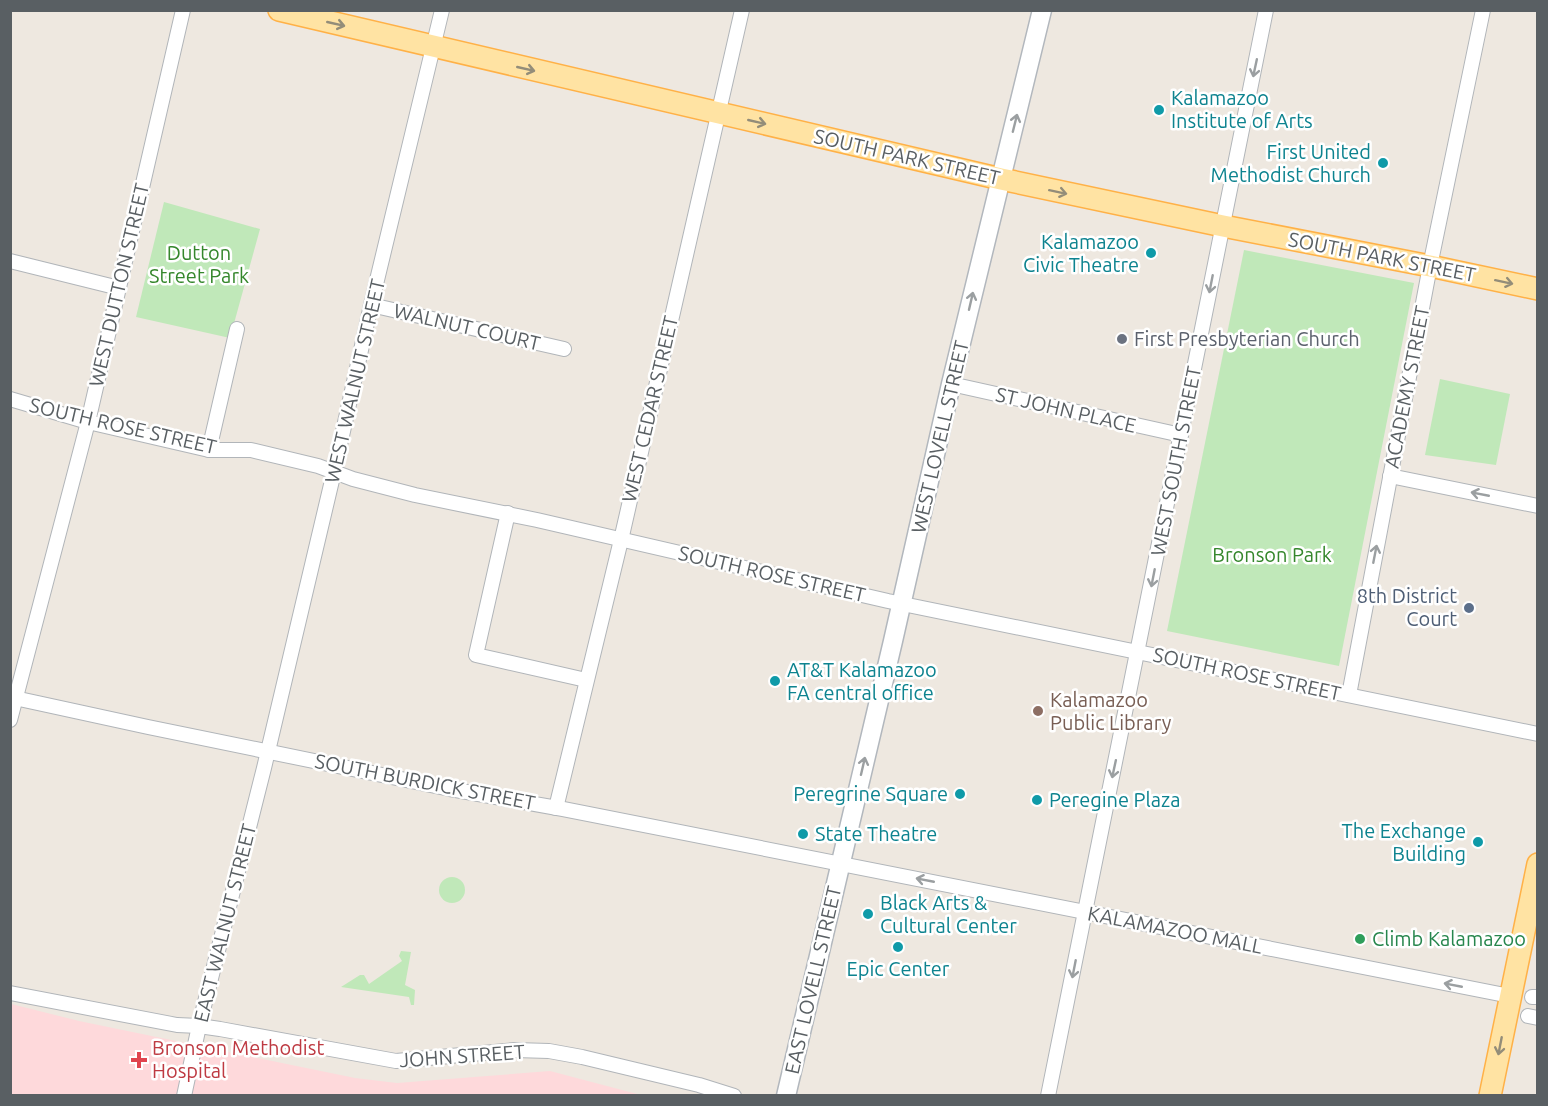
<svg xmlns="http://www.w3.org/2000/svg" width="1548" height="1106" font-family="Ubuntu,sans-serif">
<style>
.medical{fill:#fed9db}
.green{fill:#c0e8b9}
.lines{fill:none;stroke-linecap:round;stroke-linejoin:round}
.street-casing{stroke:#b1b5b9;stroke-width:16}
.secondary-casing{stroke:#b2b7bd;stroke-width:21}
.primary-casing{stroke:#ffb147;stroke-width:24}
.street{stroke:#fff;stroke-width:14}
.secondary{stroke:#fff;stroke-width:18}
.primary{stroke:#ffe3a3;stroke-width:21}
.oneway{stroke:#938d79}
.oneway2{stroke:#9b9fa1}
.culture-dot{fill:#0f9aa8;stroke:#fff;stroke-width:2}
.worship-dot{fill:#6b7280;stroke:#fff;stroke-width:2}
.service-dot{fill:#5c6f8a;stroke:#fff;stroke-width:2}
.education-dot{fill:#8d6e63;stroke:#fff;stroke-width:2}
.leisure-dot{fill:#2e9e5b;stroke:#fff;stroke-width:2}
.health-dot{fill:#e0444e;stroke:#fff;stroke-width:2}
.labels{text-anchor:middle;stroke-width:5;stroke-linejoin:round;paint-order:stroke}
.culture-label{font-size:20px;fill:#0d838f;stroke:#fff;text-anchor:start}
.street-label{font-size:20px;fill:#595f63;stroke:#fff}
.park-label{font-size:20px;fill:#35872c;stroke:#fff}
.worship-label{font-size:20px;fill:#5b616d;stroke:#fff;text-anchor:start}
.service-label{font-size:20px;fill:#4e5e75;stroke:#fff;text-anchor:end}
.education-label{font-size:20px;fill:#785e54;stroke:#fff;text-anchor:start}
.leisure-label{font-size:20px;fill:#27864d;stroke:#fff;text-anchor:start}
.health-label{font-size:20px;fill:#be3a42;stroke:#fff;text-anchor:start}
</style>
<rect width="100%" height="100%" fill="#eee8e0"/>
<path class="medical" d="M11,1004L79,1021L355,1078L397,1083L550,1071L641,1095L11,1096Z"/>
<g class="green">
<path d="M164,202L260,229L230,338L136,317Z"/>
<path d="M1244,250L1414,283L1339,666L1167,631Z"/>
<path d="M1440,379L1510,394L1496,465L1425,455Z"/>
<circle cx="452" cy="890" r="13"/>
<path d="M401,951L411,952L405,985L415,990L414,1005H411L409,997L341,987L360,975H364L369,984L402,961L399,956Z"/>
</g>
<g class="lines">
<defs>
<g id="street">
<path d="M10,261L119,288"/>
<path d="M371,305L564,349"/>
<path d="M951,384L1181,435"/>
<path d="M10,399L88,422L209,450H251L318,466L353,479L415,495L537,520L888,601L1538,734"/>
<path d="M209,450L237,329"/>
<path d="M1390,476L1538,506"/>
<path d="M508,513L476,655L586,680"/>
<path d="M1349,695L1430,266L1483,10"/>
<path d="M10,697L148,727L450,789L563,809L1510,996"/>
<path d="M10,720L88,422L183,10"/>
<path d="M556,808L621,540L742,10"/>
<path d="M10,993L177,1025L199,1026L220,1029L396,1061L515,1050L549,1051L582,1057L699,1085L734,1096"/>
<path d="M1532,997H1538"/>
<path d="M1528,1016L1538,1018"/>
<path d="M184,1096L199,1026L264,768L334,472L371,305L442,10"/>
<path d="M1048,1096L1266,10"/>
</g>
<path id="secondary" d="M786,1096L893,641L951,384L1042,10"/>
<g id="primary">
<path d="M279,10L1001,179L1223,226L1430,266L1538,289"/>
<path d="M1490,1096L1538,864"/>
</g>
</defs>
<use href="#street" class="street-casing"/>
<use href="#secondary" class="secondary-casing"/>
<use href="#primary" class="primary-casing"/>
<use href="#street" class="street"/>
<use href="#secondary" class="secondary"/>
<use href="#primary" class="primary"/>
</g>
<defs><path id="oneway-shaft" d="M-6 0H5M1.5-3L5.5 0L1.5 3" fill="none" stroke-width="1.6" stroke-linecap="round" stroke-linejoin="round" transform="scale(1.5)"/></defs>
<g class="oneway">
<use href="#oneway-shaft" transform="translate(336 24) rotate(13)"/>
<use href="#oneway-shaft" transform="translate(526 69) rotate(13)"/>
<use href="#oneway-shaft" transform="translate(757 122) rotate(13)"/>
<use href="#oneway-shaft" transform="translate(1058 192) rotate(12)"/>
<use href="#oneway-shaft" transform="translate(1504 282) rotate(12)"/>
<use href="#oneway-shaft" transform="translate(1500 1046) rotate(101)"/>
</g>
<g class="oneway2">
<use href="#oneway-shaft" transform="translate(1255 68) rotate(102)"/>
<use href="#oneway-shaft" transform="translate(1015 123) rotate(-76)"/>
<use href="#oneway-shaft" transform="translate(1211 284) rotate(101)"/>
<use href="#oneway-shaft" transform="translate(971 301) rotate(-77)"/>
<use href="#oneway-shaft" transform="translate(1480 494) rotate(-169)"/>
<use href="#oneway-shaft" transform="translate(1375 554) rotate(-79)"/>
<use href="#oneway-shaft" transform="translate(1153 578) rotate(101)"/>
<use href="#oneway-shaft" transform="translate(863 766) rotate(-77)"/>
<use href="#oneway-shaft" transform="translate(1114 769) rotate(102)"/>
<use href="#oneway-shaft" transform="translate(925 880) rotate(-169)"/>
<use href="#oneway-shaft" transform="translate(1074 969) rotate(101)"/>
<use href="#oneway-shaft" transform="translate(1453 985) rotate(-169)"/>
</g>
<g class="culture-dot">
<circle cx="1159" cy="110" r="6"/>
<circle cx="1383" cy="163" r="6"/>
<circle cx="1151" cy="253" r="6"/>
<circle cx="775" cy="681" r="6"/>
<circle cx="960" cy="794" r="6"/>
<circle cx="1037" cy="800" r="6"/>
<circle cx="803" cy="834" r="6"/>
<circle cx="1478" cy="842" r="6"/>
<circle cx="868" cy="914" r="6"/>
<circle cx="898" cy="947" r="6"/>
</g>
<circle class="worship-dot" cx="1122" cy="339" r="6"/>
<circle class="service-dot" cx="1469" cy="608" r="6"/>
<circle class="education-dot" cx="1038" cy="711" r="6"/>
<circle class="leisure-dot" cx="1360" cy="939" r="6"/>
<path class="health-dot" d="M136 1051h6v6h6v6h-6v6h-6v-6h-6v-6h6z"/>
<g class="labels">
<g class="culture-label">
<text x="1171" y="105">Kalamazoo<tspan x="1171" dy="23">Institute of Arts</tspan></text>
<text x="1371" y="159" text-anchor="end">First United<tspan x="1371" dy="23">Methodist Church</tspan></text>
<text x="1139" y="249" text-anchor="end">Kalamazoo<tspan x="1139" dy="23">Civic Theatre</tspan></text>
<text x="787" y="677">AT&amp;T Kalamazoo<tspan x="787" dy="23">FA central office</tspan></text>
<text x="948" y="801" text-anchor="end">Peregrine Square</text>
<text x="1049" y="807">Peregine Plaza</text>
<text x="1466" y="838" text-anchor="end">The Exchange<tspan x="1466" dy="23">Building</tspan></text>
<text x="815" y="841">State Theatre</text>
<text x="880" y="910">Black Arts &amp;<tspan x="880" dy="23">Cultural Center</tspan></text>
<text x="898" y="976" text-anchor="middle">Epic Center</text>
</g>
<g class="street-label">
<text transform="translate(907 157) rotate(13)" y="7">SOUTH PARK STREET</text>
<text transform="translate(1382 257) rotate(11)" y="7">SOUTH PARK STREET</text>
<text transform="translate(119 285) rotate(-77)" y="7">WEST DUTTON STREET</text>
<text transform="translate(467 327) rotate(13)" y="7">WALNUT COURT</text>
<text transform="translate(355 381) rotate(-77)" y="7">WEST WALNUT STREET</text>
<text transform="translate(1407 387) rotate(-79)" y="7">ACADEMY STREET</text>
<text transform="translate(650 409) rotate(-77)" y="7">WEST CEDAR STREET</text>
<text transform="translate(1066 410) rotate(13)" y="7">ST JOHN PLACE</text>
<text transform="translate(123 426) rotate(13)" y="7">SOUTH ROSE STREET</text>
<text transform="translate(940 437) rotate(-77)" y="7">WEST LOVELL STREET</text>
<text transform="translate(1176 461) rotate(-79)" y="7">WEST SOUTH STREET</text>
<text transform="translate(772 574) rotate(13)" y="7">SOUTH ROSE STREET</text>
<text transform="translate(1247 674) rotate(12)" y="7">SOUTH ROSE STREET</text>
<text transform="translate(425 782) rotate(11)" y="7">SOUTH BURDICK STREET</text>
<text transform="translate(225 923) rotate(-76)" y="7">EAST WALNUT STREET</text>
<text transform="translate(1175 930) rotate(11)" y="7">KALAMAZOO MALL</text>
<text transform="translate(813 980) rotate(-77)" y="7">EAST LOVELL STREET</text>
<text transform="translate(462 1056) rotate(-4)" y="7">JOHN STREET</text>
</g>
<g class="park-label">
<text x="199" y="260">Dutton<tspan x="199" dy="23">Street Park</tspan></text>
<text x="1272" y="562">Bronson Park</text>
</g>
<g class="worship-label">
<text x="1134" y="346">First Presbyterian Church</text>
</g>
<g class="service-label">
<text x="1457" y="603">8th District<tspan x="1457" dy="23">Court</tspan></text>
</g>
<g class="education-label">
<text x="1050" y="707">Kalamazoo<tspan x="1050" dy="23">Public Library</tspan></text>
</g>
<g class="leisure-label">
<text x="1372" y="946">Climb Kalamazoo</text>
</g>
<g class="health-label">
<text x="152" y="1055">Bronson Methodist<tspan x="152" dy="23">Hospital</tspan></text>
</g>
</g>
<rect width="1548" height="1106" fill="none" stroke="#595f63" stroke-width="24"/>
</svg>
